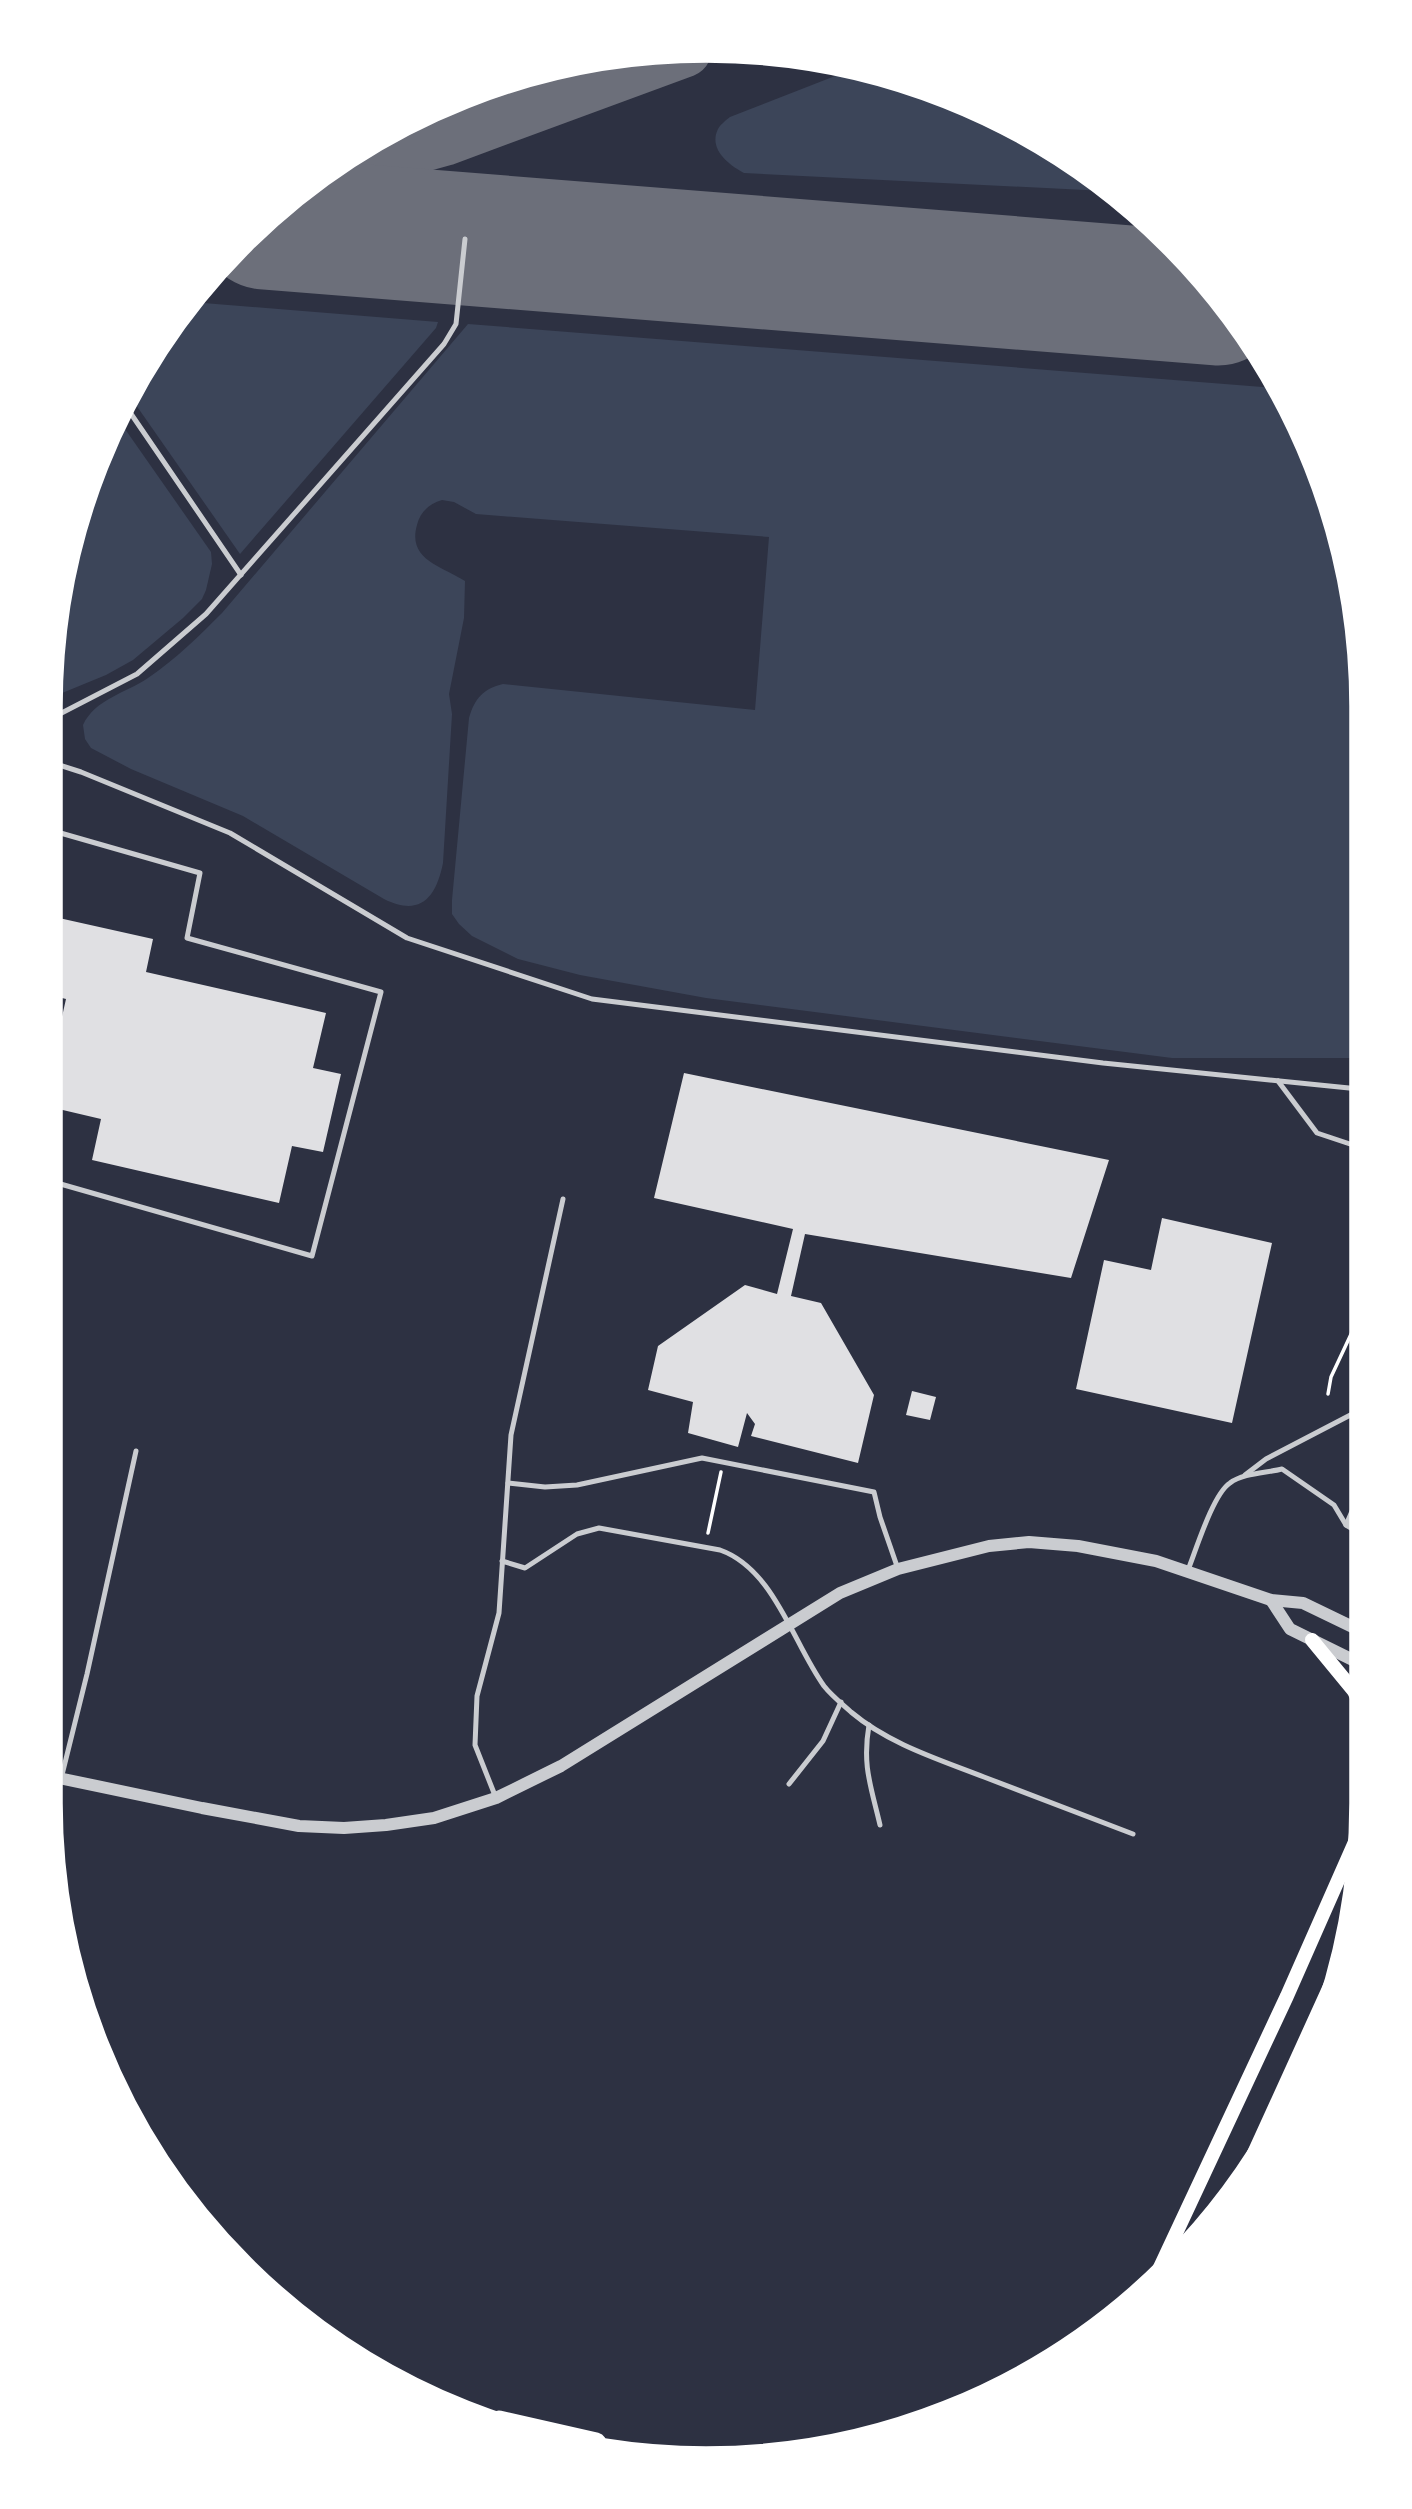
<svg xmlns="http://www.w3.org/2000/svg" width="1412" height="2509" font-family="Montserrat,sans-serif">
<style>
.green{fill:#3c4559}
.lines{fill:none;stroke-linecap:round;stroke-linejoin:round}
.taxiway{stroke:#6c6f7a;stroke-width:52}
.runway{stroke:#6c6f7a;stroke-width:133}
.building{fill:#e0e0e3}
.path{stroke:#fff;stroke-width:3.5}
.service{stroke:#caccd0;stroke-width:5}
.tertiary{stroke:#caccd0;stroke-width:12}
.secondary{stroke:#fff;stroke-width:14}
.motorway{stroke:#fff;stroke-width:21}
.rim{fill:none;stroke:#fff;stroke-width:3.5}
</style>
<rect width="100%" height="100%" fill="#2d3142"/>
<g class="green">
<path d="M853,69L918,84L1035,137L1105,191L744,173C729,165 708,149 718,129C720,125 726,120 730,117Z"/>
<path d="M191,302L438,322L436,328L240,554L129,395L137,377Z"/>
<path d="M468,324L1276,388L1328,494L1357,621L1359,1058H1172L706,998L580,975L518,959L472,936L459,924L452,914V900L469,718C475,698 483,689 503,684L755,710L769,537L476,514L454,502L442,500C429,504 420,512 417,525C407,560 442,566 465,581L464,618L449,694L452,714L443,863C436,898 420,917 384,899L243,816L131,769L91,748L85,739L83,725C95,699 126,693 148,678C176,659 199,636 222,613Z"/>
<path d="M118,419L211,552L212,564L206,590L202,599L183,618L133,660L106,675L50,698V663L84,495Z"/>
</g>
<g class="lines">
<g class="taxiway">
<path d="M325,173L444,140L685,51"/>
<path d="M967,279L1203,281"/>
</g>
<path class="runway" d="M265,223L1218,299"/>
</g>
<g class="building">
<path d="M50,916L153,939L146,972L326,1013L313,1068L341,1074L323,1152L292,1146L279,1203L92,1160L101,1119L50,1107V1070L66,999L50,995Z"/>
<path d="M684,1073L1109,1160L1071,1278L805,1234L791,1296L821,1303L874,1395L858,1463L751,1436L755,1424L747,1413L738,1447L688,1433L693,1402L648,1390L658,1346L745,1285L777,1294L793,1229L654,1198Z"/>
<path d="M1162,1218L1272,1243L1232,1423L1076,1389L1104,1260L1151,1270Z"/>
<path d="M912,1391L936,1397L930,1420L906,1415Z"/>
</g>
<g class="lines">
<g class="path">
<path d="M1328,1394L1331,1377L1360,1315"/>
<path d="M708,1533L721,1472"/>
</g>
<g class="service">
<path d="M125,405L241,575"/>
<path d="M50,719L137,674L206,614L444,344L456,324L465,239"/>
<path d="M50,762L81,772L230,833L407,938L592,999L1103,1063L1359,1089"/>
<path d="M1278,1081L1317,1133L1359,1147"/>
<path d="M50,1181L312,1256L381,992L187,938L200,873L50,830"/>
<path d="M1245,1475L1266,1459L1360,1410"/>
<path d="M508,1483L545,1487L577,1485L702,1458L874,1492L880,1517L898,1569"/>
<path d="M1360,1493L1346,1525H1361"/>
<path d="M502,1561L525,1568L577,1534L599,1528L720,1550C774,1569 793,1643 824,1686C831,1695 842,1704 851,1712C889,1744 938,1759 984,1777C1033,1796 1083,1815 1133,1834"/>
<path d="M1188,1570C1196,1550 1213,1494 1230,1483C1243,1473 1267,1473 1282,1469L1334,1505L1346,1525L1361,1534"/>
<path d="M869,1725C862,1766 871,1786 880,1825"/>
<path d="M61,1779L87,1674L136,1451"/>
<path d="M789,1784L823,1741L841,1702"/>
<path d="M496,1798L475,1745L477,1696L499,1613L511,1435L563,1199"/>
</g>
<g class="tertiary">
<path d="M1271,1600L1290,1629L1361,1664"/>
<path d="M49,1776L202,1808L299,1826L344,1828L386,1825L434,1818L496,1798L561,1766L840,1593L898,1569L989,1546L1029,1542L1078,1546L1156,1561L1271,1600L1303,1603L1361,1631"/>
</g>
<g class="secondary">
<path d="M1312,1640L1354,1691L1361,1706"/>
<path d="M1250,2162L1336,1973"/>
<path d="M1156,2276L1287,1996L1362,1826"/>
</g>
<path class="motorway" d="M499,2421L596,2443"/>
</g>
<path d="M0 0H1412V2509H0ZM706 61H706A645 645 0 0 1 1351 706V1803A645 645 0 0 1 706 2448H706A645 645 0 0 1 61 1803V706A645 645 0 0 1 706 61Z" fill="#fff" fill-rule="evenodd"/>
<path class="rim" d="M706 61H706A645 645 0 0 1 1351 706V1803A645 645 0 0 1 706 2448H706A645 645 0 0 1 61 1803V706A645 645 0 0 1 706 61Z"/>
</svg>
